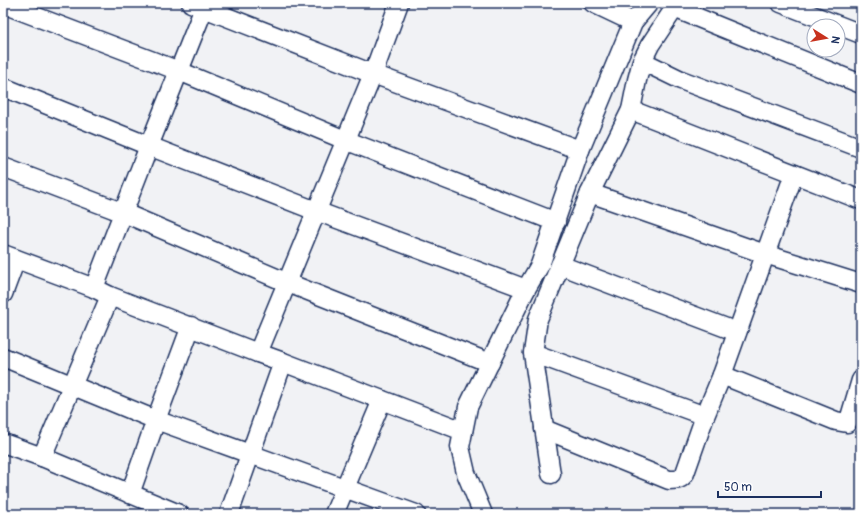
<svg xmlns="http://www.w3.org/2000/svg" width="864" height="517" font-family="Pangolin,sans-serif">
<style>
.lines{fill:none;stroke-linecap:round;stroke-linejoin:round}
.minor-casing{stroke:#1b2f5e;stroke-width:21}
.minor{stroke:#fff;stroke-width:18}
</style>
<rect width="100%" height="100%" fill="#f1f2f5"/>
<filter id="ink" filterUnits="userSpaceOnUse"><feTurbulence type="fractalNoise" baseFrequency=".025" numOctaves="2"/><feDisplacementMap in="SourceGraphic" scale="8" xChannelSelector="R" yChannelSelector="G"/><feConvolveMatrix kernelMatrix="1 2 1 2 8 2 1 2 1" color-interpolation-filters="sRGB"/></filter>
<g filter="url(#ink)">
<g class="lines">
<defs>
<g id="minor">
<path d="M191,3L373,74L399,3"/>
<path d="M593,3L633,22"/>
<path d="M781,3L861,34"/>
<path d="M3,4L179,71L345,140L556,222"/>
<path d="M674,8L861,84"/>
<path d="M642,61L681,80L861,148"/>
<path d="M3,87L149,146L206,3"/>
<path d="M631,110L861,200"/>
<path d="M3,167L124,213L288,283L490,363"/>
<path d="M590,193L765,254L861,284"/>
<path d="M3,254L94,288"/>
<path d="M560,265L737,332"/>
<path d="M3,294L16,259"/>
<path d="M110,296L258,353"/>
<path d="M533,353L705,416"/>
<path d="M3,357L156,420L416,514"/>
<path d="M283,362L463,431"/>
<path d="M722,375L794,174"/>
<path d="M544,429L669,480C677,480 681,480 685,473L705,416L722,375L836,421L847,423L850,417L861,380"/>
<path d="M3,443L42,457L179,514"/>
<path d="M42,457L110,296L94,288L149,146L316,211L526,289"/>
<path d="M551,474L533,353L538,319L590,193L631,110L637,80L642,61L650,45L678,3"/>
<path d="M130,494L156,420L191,326"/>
<path d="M229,514L283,362L258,353L373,74L580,150"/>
<path d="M334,514L382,400"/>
<path d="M483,514L466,473L460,447L468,407L526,289L540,265L580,150L616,63L633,22L649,3"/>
</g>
</defs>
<use href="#minor" class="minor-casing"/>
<use href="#minor" class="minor"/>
</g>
</g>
<rect width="864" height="517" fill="none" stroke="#fff" stroke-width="16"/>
<rect x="8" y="8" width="848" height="501" fill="none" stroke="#1b2f5e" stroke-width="1.5" filter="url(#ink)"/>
<g transform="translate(826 38) rotate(101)"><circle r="19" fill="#ffffff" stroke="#a4acbf"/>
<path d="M0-3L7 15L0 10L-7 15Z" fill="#c8321e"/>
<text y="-6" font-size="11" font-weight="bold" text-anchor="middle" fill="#1b2f5e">N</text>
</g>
<path d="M718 491v6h103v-6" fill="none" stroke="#1b2f5e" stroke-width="2"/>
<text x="724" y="491" font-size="12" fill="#1b2f5e" stroke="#ffffff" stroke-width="3" paint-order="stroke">50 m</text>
</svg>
